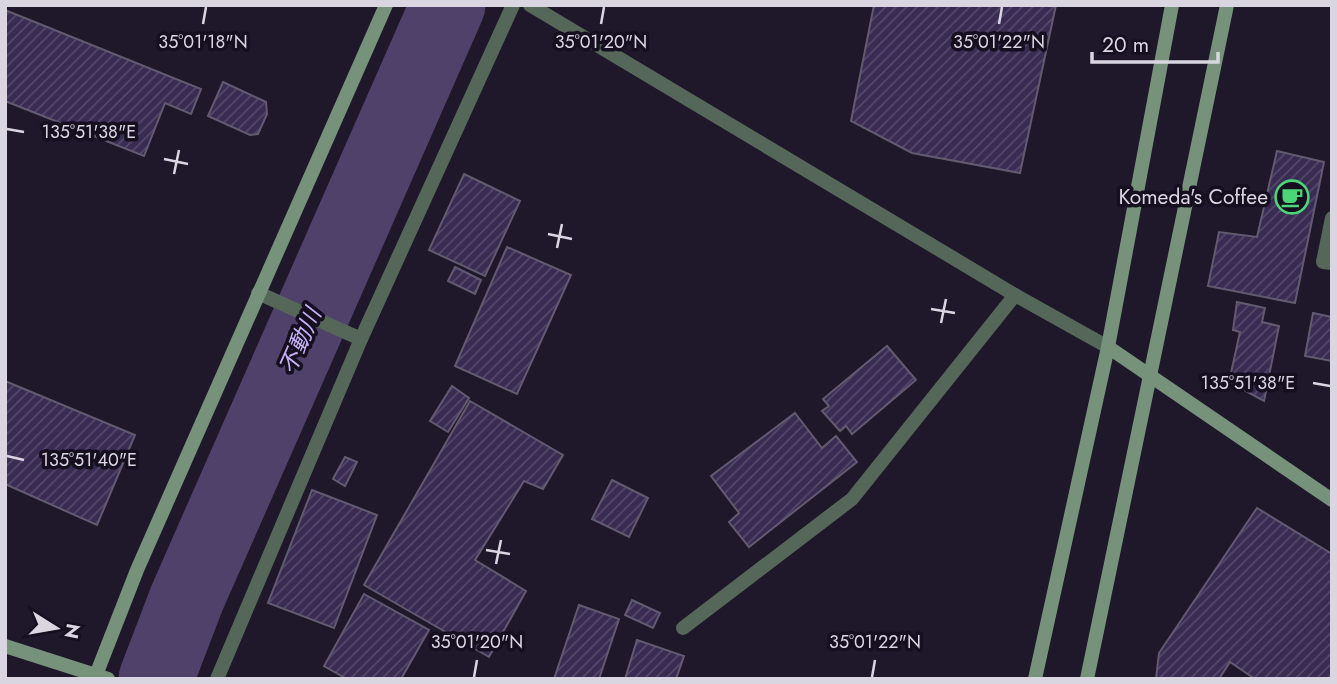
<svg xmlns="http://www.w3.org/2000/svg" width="1337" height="684" font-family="Jost,'Noto Sans JP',sans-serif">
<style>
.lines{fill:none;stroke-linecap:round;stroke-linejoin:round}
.river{stroke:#4f416a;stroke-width:75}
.building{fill:url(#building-hatch);stroke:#615b70;stroke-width:2}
.lane{stroke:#556758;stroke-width:14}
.street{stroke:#556758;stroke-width:14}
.secondary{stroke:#76927b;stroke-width:14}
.ticks{fill:none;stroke:#d9d6e2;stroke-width:2.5}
.labels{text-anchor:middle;stroke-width:7;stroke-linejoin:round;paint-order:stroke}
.poi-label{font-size:21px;fill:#d9d6e2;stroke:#150f20;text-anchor:end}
.water-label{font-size:23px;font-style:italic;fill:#c7b1f6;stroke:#150f20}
.ticks-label{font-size:18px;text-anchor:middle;fill:#d9d6e2;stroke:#150f20;stroke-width:7;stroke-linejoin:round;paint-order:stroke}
</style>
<defs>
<pattern id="building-hatch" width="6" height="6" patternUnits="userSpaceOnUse" patternTransform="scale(1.75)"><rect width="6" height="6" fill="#392b52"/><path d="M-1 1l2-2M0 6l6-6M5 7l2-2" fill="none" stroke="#55496b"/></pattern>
</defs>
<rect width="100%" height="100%" fill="#1e182a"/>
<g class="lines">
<path class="river" d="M156,679L187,598L448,5"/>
</g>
<g class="building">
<path d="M874,5H1056L1020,173L912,153L851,121Z"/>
<path d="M5,10L201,89L191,114L165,103L144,156L5,101Z"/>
<path d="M223,82L266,102L267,114L258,134L250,135L208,116Z"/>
<path d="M1277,151L1324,162L1295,303L1208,286L1219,232L1257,237Z"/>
<path d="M464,174L520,201L485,276L429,250Z"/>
<path d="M507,247L571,275L517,394L455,366Z"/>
<path d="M455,267L481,280L475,294L448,281Z"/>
<path d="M1237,302L1265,308L1262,322L1279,326L1264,401L1229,382L1240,332L1233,330Z"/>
<path d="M1313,313L1332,317V361L1305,356Z"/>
<path d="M887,346L916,380L852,434L846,426L840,431L822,411L829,406L823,399Z"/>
<path d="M5,381L135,435L97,525L5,484Z"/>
<path d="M452,386L469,398L448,432L430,421Z"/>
<path d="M470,401L563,455L543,489L524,481L475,560L526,591L489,657L364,585Z"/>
<path d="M795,413L822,448L836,436L857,462L749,547L729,522L739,513L711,476Z"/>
<path d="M345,457L357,462L345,486L333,479Z"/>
<path d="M612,480L648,498L629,537L592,519Z"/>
<path d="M312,490L377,515L334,628L268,603Z"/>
<path d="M1257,508L1332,554V679H1255L1230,662L1219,679H1156L1159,653Z"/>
<path d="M364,594L429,630L401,679H347L324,666Z"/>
<path d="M632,600L660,613L653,628L625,615Z"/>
<path d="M579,605L619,619L599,679H554Z"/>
<path d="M637,640L684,656L676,679H625Z"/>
</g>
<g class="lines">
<path class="lane" d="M1332,218L1323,262L1332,263"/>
<g class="street">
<path d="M530,5L1015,295L1108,347"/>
<path d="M258,293L361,339"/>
<path d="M683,628L852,499L1015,295"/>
<path d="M217,679L361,339L513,5"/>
</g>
<g class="secondary">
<path d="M1108,347L1332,500"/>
<path d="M5,646L108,679"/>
<path d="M96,675L137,570L386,5"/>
<path d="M1035,679L1108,347L1172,5"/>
<path d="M1087,679L1227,5"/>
</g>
</g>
<path class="ticks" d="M203,24L206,7M601,24L604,7M999,24L1002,7M7,129L24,132M164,159L188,164M174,174L179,150M548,234L572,239M557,248L562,224M931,309L955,313M941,323L946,299M1313,383L1330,386M7,456L24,460M486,550L510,554M496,564L501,540M474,677L477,660M872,677L875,660"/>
<defs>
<symbol id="cafe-ring" viewBox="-11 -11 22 22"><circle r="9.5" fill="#150f20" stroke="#4bd677" stroke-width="1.5"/><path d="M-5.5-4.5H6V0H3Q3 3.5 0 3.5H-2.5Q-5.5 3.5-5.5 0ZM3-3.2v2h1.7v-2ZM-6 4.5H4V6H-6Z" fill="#4bd677"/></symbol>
</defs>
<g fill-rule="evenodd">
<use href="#cafe-ring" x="1273" y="178" width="38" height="38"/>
</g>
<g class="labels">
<g class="poi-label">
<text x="1268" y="204">Komeda's Coffee</text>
</g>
<g class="water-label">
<text transform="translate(300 341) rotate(-66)" y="8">不動川</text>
</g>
</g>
<g class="ticks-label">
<text x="203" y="48">35°01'18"N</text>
<text x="601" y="48">35°01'20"N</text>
<text x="999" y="48">35°01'22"N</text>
<text x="89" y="138">135°51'38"E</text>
<text x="1248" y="389">135°51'38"E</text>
<text x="89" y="466">135°51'40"E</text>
<text x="477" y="648">35°01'20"N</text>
<text x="875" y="648">35°01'22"N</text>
</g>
<rect width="1337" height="684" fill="none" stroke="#d9d6e2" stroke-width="14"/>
<g transform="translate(56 628) rotate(101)" stroke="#150f20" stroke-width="5" paint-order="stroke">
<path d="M0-5L12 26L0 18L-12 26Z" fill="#d9d6e2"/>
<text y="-10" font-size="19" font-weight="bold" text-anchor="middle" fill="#d9d6e2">N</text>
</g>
<path d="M1092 52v10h126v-10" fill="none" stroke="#d9d6e2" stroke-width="3.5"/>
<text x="1102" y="52" font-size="21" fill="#d9d6e2" stroke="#150f20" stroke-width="5" paint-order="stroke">20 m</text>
</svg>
